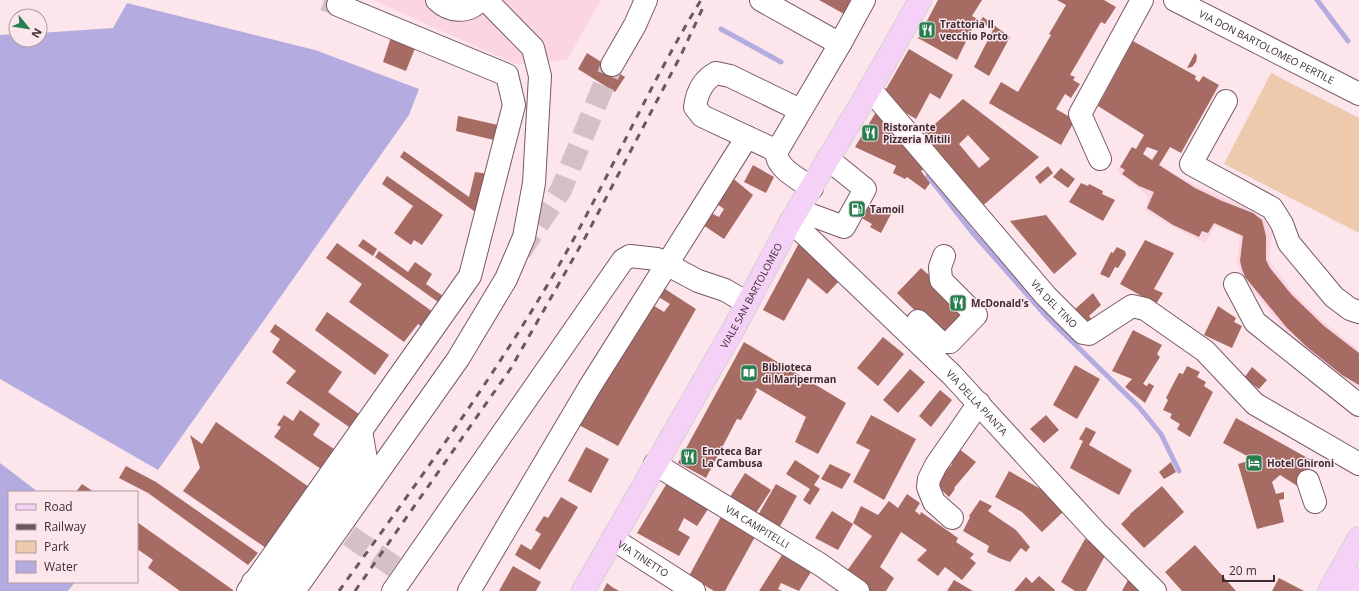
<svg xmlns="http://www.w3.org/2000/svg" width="1359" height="591" font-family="'Open Sans',sans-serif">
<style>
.built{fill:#fbd6e2}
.green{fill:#edcaae}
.water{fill:#b4abe0}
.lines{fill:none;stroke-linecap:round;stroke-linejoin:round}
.stream{stroke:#b4abe0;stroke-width:5}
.building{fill:#a66c64;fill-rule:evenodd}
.minor-tunnel{stroke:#d6c0c7;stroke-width:22;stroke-dasharray:22 11;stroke-linecap:butt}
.minor-casing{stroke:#7a5965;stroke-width:24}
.major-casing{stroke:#d4d1d2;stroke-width:24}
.minor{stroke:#fff;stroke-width:22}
.major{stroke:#f5d1f8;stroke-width:22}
.rail{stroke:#6a585e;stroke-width:3;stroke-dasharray:7 7;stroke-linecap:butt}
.labels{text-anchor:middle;stroke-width:3;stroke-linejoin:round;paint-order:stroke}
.poi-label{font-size:10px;font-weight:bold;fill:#3c2d32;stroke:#fde5ec;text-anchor:start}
.street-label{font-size:10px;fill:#3c2d32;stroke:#fde5ec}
</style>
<rect width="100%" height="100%" fill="#fde5ec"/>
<g class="built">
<path d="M373,0H601L567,60L515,64Z"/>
<path d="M1132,147L1160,167L1197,186L1261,214L1272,233L1269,260L1292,291L1326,324L1359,350V389L1340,377L1286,332L1244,280L1237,262L1240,236L1216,226L1205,243L1175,228L1145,210L1149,197L1117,171Z"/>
</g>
<path class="green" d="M1271,73L1359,118V233L1224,164Z"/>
<g class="water">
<path d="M127,3L315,50L419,89L409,115L158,470L0,379V35L16,34V40H40V33L113,28Z"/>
<path d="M0,463L38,492H9V582H75L68,591H0Z"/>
</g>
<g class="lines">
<g class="stream">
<path d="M1317,0L1348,41"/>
<path d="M721,29L781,62"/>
<path d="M928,176L972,232L1047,317L1138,406L1161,434L1179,471"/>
</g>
</g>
<g class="building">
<path d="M819,0H851L844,14Z"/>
<path d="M938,0H982L972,16L977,19L957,60L918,38Z"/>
<path d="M1057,0H1104L1116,7L1105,24L1101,22L1070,75L1075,77L1073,80L1080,84L1071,98L1065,94L1056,109L1075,120L1061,145L989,103L1001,82L1018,92L1051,35L1049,34L1066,5Z"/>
<path d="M983,17L1010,37L989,76L974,67L993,30L980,21Z"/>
<path d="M392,34L417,43L406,71L383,62Z"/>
<path d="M1133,41L1196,76L1195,79L1199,82L1203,76L1219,85L1181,153L1170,147L1159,165L1195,188L1222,201L1253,213L1262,220L1266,236V260L1270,268L1291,294L1324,326L1359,353V385L1342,375L1307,347L1287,328L1245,277L1242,269L1240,261L1243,236L1214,223L1208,233L1202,231L1199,237L1173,225L1147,208L1154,192L1139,186L1122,174L1125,170L1120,167L1132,147L1136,149L1144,135L1098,106ZM1147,147L1158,151L1152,160L1143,154Z"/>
<path d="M909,49L953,75L940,99L930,93L916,119L881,98Z"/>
<path d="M587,53L625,77L615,92L578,69Z"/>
<path d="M1195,53L1197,56L1196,62L1192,67L1187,68Z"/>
<path d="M963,99L1039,157L979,209L917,140ZM968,135L990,159L979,168L959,144Z"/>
<path d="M879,107L928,165L921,171L930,183L925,190L907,177L905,179L893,173L896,166L855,147Z"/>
<path d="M458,116L498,125L494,140L456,131Z"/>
<path d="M404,151L469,197L475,172L489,174L478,214L400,157Z"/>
<path d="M753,165L774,177L766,193L744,182Z"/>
<path d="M1048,166L1053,173L1040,184L1035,177Z"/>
<path d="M1061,168L1075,179L1068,188L1053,177Z"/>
<path d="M387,176L443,215L422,245L414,240L411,245L394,233L413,206L382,184Z"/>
<path d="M730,176L753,195L724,239L703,225L711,213L719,217L724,209L714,202Z"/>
<path d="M1081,183L1088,186L1089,184L1103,191L1102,194L1115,200L1103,221L1069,202Z"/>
<path d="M854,196L880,210L881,208L891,214L881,233L870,227L872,224L846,209Z"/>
<path d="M1046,215L1077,254L1054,274L1010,221Z"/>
<path d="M363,239L377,249L373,256L358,246Z"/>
<path d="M1145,240L1174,253L1154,289L1163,293L1156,304L1120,284Z"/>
<path d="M337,243L433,312L422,327L418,324L404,342L349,302L362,284L326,258Z"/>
<path d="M799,243L839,281L827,294L808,278L784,321L763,310Z"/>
<path d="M1117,247L1125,251L1126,255L1118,268L1115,267L1109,278L1100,274L1111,252L1113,253Z"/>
<path d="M379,251L408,272L415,262L432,274L426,284L443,296L438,302L375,257Z"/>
<path d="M921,268L974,315L953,337L938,333L897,293Z"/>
<path d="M662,287L696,309L618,446L579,425L651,304L664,312L670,304L657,296Z"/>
<path d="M1093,293L1101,305L1089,316L1093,321L1087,326L1073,311Z"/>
<path d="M1218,306L1236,318L1234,322L1242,326L1232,348L1204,335Z"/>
<path d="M327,312L389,355L375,375L315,330Z"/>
<path d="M275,324L342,372L328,392L359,414L349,427L286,383L296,371L272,352L280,339L270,332Z"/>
<path d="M1133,330L1162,345L1157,354L1160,357L1143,384L1147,386L1149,383L1154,386L1145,403L1125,387L1132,379L1112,371Z"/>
<path d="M883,337L904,354L878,386L857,368Z"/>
<path d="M744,342L846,403L818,454L795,442L806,417L757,388L755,390L757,391L741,420L737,419L706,478L678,463Z"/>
<path d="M1075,365L1100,379L1077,419L1053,405Z"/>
<path d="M1187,366L1200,372L1197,377L1206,382L1204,386L1213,392L1190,437L1177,429L1180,424L1170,418L1172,414L1163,410L1168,400L1166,398L1179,373L1183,374Z"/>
<path d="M1252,367L1267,380L1259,389L1244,378Z"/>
<path d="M910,369L925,382L898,413L883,400Z"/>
<path d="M940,390L952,400L931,427L919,416Z"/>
<path d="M300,410L320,424L313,435L334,449L321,469L274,437L281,427L277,425L284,415L293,421Z"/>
<path d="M871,415L916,439L884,500L853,482L870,450L856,443Z"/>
<path d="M1046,415L1059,430L1044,443L1030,429Z"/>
<path d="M1236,418L1313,461L1299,487L1280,475L1272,482L1276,494L1284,492V499L1279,500L1284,522L1257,529L1238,464L1248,461L1249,457L1223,443Z"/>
<path d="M216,422L309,487L266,548L183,491L200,468L190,435L202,444Z"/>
<path d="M1086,427L1096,432L1089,445L1132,470L1119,495L1070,468L1083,441L1079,439Z"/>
<path d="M586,447L609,459L591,493L568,481Z"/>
<path d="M958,448L976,462L954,488L955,489L949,497L935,484L952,464L947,460Z"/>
<path d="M795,460L820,476L814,485L820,489L810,505L803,500L810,489L786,474Z"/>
<path d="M1171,462L1176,472L1164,479L1159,472Z"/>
<path d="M830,464L851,474L842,489L821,479Z"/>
<path d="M126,466L156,482L258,553L248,565L148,493L119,478Z"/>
<path d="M1009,471L1044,491L1063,512L1042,532L1022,512L995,497Z"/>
<path d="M745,473L771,490L754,516L728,500Z"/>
<path d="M667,483L710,506L697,526L684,518L678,530L690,537L679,556L637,533Z"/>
<path d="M82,484L94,492H76Z"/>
<path d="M776,484L797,496L779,528L758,515Z"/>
<path d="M1162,486L1184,512L1144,548L1121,524L1130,515V514Z"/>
<path d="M907,494L920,503L915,511L920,515L921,512L958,538L956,542L974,554L970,558L976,563L962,580L945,567L938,576L917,560L927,550L901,532L880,567L894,578L886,591H869L844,575L872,536L853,523L861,506L878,515L889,501L898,508Z"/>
<path d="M561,497L578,507L540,570L515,555L521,544L531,550L541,534L535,530L544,516L548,518Z"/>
<path d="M980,500L992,506L988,511L1016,530L1030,547L1026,552L1021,548L1010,562L999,558L987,552L989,546L963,531L970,517L969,516Z"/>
<path d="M832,511L853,524L838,550L815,538Z"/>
<path d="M722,515L756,535L725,591H714L689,576Z"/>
<path d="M137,522L233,590V591H180L148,568L153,560L137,549Z"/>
<path d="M1085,539L1107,552L1086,591H1075L1061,582Z"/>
<path d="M1195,545L1219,572L1236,591H1182L1165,572Z"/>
<path d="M782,555L811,572L799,591L781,583L778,589L782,591H759Z"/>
<path d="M513,566L541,582L536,591H499Z"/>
<path d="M1039,576L1055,590L1054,591H1014L1026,577L1032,583Z"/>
<path d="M1279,578L1304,591H1272Z"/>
<path d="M954,580L973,591H947Z"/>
<path d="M1128,580L1139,591H1122Z"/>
<path d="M607,583L612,587L619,591H603Z"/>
</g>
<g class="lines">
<g class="minor-tunnel">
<path d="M324,0L338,5"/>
<path d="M520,252L561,190L612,65"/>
<path d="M322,517L405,574"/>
</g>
<defs>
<g id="minor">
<path d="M437,0C449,12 468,14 480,0"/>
<path d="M761,0L840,44L864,0"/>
<path id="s1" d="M1175,0L1359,94"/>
<path d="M612,65L635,25L646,0"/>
<path id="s2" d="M870,89L1046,296L1083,333L1089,334L1132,306L1145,309L1205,351L1255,404L1359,464"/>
<path d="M1226,101L1191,164L1272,208L1282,224L1289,243L1334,297L1350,309L1359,312"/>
<path d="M777,151L702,116L695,107C697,92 703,80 716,73L730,76L800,110"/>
<path d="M1100,159L1080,114L1142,0"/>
<path d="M812,188C800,180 774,167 777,151L840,44"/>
<path d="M798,210L844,227L865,189L828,159"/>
<path id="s3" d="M791,221L952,375L1094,530L1155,591"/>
<path d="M1235,284L1255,322L1359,405"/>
<path d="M918,321L940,342H950L976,315L941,280L940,267L944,256"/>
<path id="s4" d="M655,464L821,565L858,591"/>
<path d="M1308,481L1315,502"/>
<path d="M952,518L934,502L928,487L929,479L936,465L979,403"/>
<path id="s5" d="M613,539L694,591"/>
<path d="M253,582L273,586C308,546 336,502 366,459L361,431"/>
<path d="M248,591L470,276L514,105L507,75L338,5"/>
<path d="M294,591L458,359L506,279L524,237L534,183L540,76L533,48L486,0"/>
<path d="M393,591L623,260L630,256L657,259L698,281L725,290L747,303"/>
<path d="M469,591L589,388L747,137"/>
</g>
<g id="major">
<path id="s6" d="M583,591L734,328L791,221L870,89L920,0"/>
<path d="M1329,591L1359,538"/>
<path d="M1352,591L1359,578"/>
</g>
</defs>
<use href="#minor" class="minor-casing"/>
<use href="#major" class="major-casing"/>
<use href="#minor" class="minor"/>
<use href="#major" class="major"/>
<g class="rail">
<path d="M339,591C409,494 480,397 542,294C600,199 643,95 701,0"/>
<path d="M355,591L511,368L586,236L681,55L705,3"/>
</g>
</g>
<defs>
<symbol id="restaurant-square" viewBox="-11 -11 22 22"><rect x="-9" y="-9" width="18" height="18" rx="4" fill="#297e50" stroke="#fde5ec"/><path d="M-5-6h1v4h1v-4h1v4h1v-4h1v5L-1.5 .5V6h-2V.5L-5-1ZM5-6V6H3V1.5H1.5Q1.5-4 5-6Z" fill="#fff"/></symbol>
<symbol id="fuel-square" viewBox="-11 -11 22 22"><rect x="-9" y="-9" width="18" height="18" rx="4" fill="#297e50" stroke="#fde5ec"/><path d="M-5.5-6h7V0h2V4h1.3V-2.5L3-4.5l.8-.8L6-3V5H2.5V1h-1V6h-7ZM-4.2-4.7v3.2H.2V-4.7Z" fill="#fff"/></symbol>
<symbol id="library-square" viewBox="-11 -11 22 22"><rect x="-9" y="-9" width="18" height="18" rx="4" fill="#297e50" stroke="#fde5ec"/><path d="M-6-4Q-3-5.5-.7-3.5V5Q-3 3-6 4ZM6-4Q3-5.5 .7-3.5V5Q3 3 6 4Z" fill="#fff"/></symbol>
<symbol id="hotel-square" viewBox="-11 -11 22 22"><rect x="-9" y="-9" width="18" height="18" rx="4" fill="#297e50" stroke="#fde5ec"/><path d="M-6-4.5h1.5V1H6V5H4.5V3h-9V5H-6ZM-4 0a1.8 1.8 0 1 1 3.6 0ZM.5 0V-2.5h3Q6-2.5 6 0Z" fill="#fff"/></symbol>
</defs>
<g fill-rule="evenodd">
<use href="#restaurant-square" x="917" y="20" width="20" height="20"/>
<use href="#restaurant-square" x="860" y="123" width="20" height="20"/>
<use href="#fuel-square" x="847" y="199" width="20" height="20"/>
<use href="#restaurant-square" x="948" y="293" width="20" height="20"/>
<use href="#library-square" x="739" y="363" width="20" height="20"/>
<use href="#restaurant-square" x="679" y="447" width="20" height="20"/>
<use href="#hotel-square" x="1244" y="453" width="20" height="20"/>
</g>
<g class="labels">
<g class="poi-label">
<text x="940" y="28">Trattoria Il<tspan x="940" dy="12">vecchio Porto</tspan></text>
<text x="883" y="131">Ristorante<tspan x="883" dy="12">Pizzeria Mitili</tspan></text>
<text x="870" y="213">Tamoil</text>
<text x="971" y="307">McDonald's</text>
<text x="762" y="371">Biblioteca<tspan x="762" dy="12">di Mariperman</tspan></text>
<text x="702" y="455">Enoteca Bar<tspan x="702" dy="12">La Cambusa</tspan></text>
<text x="1267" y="467">Hotel Ghironi</text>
</g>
<g class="street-label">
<text dy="4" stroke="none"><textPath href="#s1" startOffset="103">VIA DON BARTOLOMEO PERTILE</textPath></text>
<text dy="4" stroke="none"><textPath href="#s6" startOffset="340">VIALE SAN BARTOLOMEO</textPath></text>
<text dy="4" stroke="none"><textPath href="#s2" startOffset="283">VIA DEL TINO</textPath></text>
<text dy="4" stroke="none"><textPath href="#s3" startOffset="260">VIA DELLA PIANTA</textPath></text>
<text dy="4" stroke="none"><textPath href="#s4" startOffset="120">VIA CAMPITELLI</textPath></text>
<text dy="4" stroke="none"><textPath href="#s5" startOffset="36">VIA TINETTO</textPath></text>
</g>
</g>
<rect x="8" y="491" width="130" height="92" fill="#fde5ec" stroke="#b09ba2"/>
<rect x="16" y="504" width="20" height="6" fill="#f5d1f8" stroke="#b09ba2"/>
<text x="44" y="511" font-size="12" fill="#3c2d32">Road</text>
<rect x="16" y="524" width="20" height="6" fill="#6a585e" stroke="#b09ba2"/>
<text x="44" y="531" font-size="12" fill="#3c2d32">Railway</text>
<rect x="16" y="541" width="20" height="12" fill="#edcaae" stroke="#b09ba2"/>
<text x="44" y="551" font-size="12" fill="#3c2d32">Park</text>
<rect x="16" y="561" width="20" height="12" fill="#b4abe0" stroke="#b09ba2"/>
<text x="44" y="571" font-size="12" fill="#3c2d32">Water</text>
<g transform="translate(28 28) rotate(120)"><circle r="19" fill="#fde5ec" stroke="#b09ba2"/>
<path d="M0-3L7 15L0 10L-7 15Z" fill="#297e50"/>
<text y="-6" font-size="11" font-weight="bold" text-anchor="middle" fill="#3c2d32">N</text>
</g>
<path d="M1223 575v6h51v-6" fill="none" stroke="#3c2d32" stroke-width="2"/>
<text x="1229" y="575" font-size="12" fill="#3c2d32" stroke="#fde5ec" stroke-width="3" paint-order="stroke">20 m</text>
</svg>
